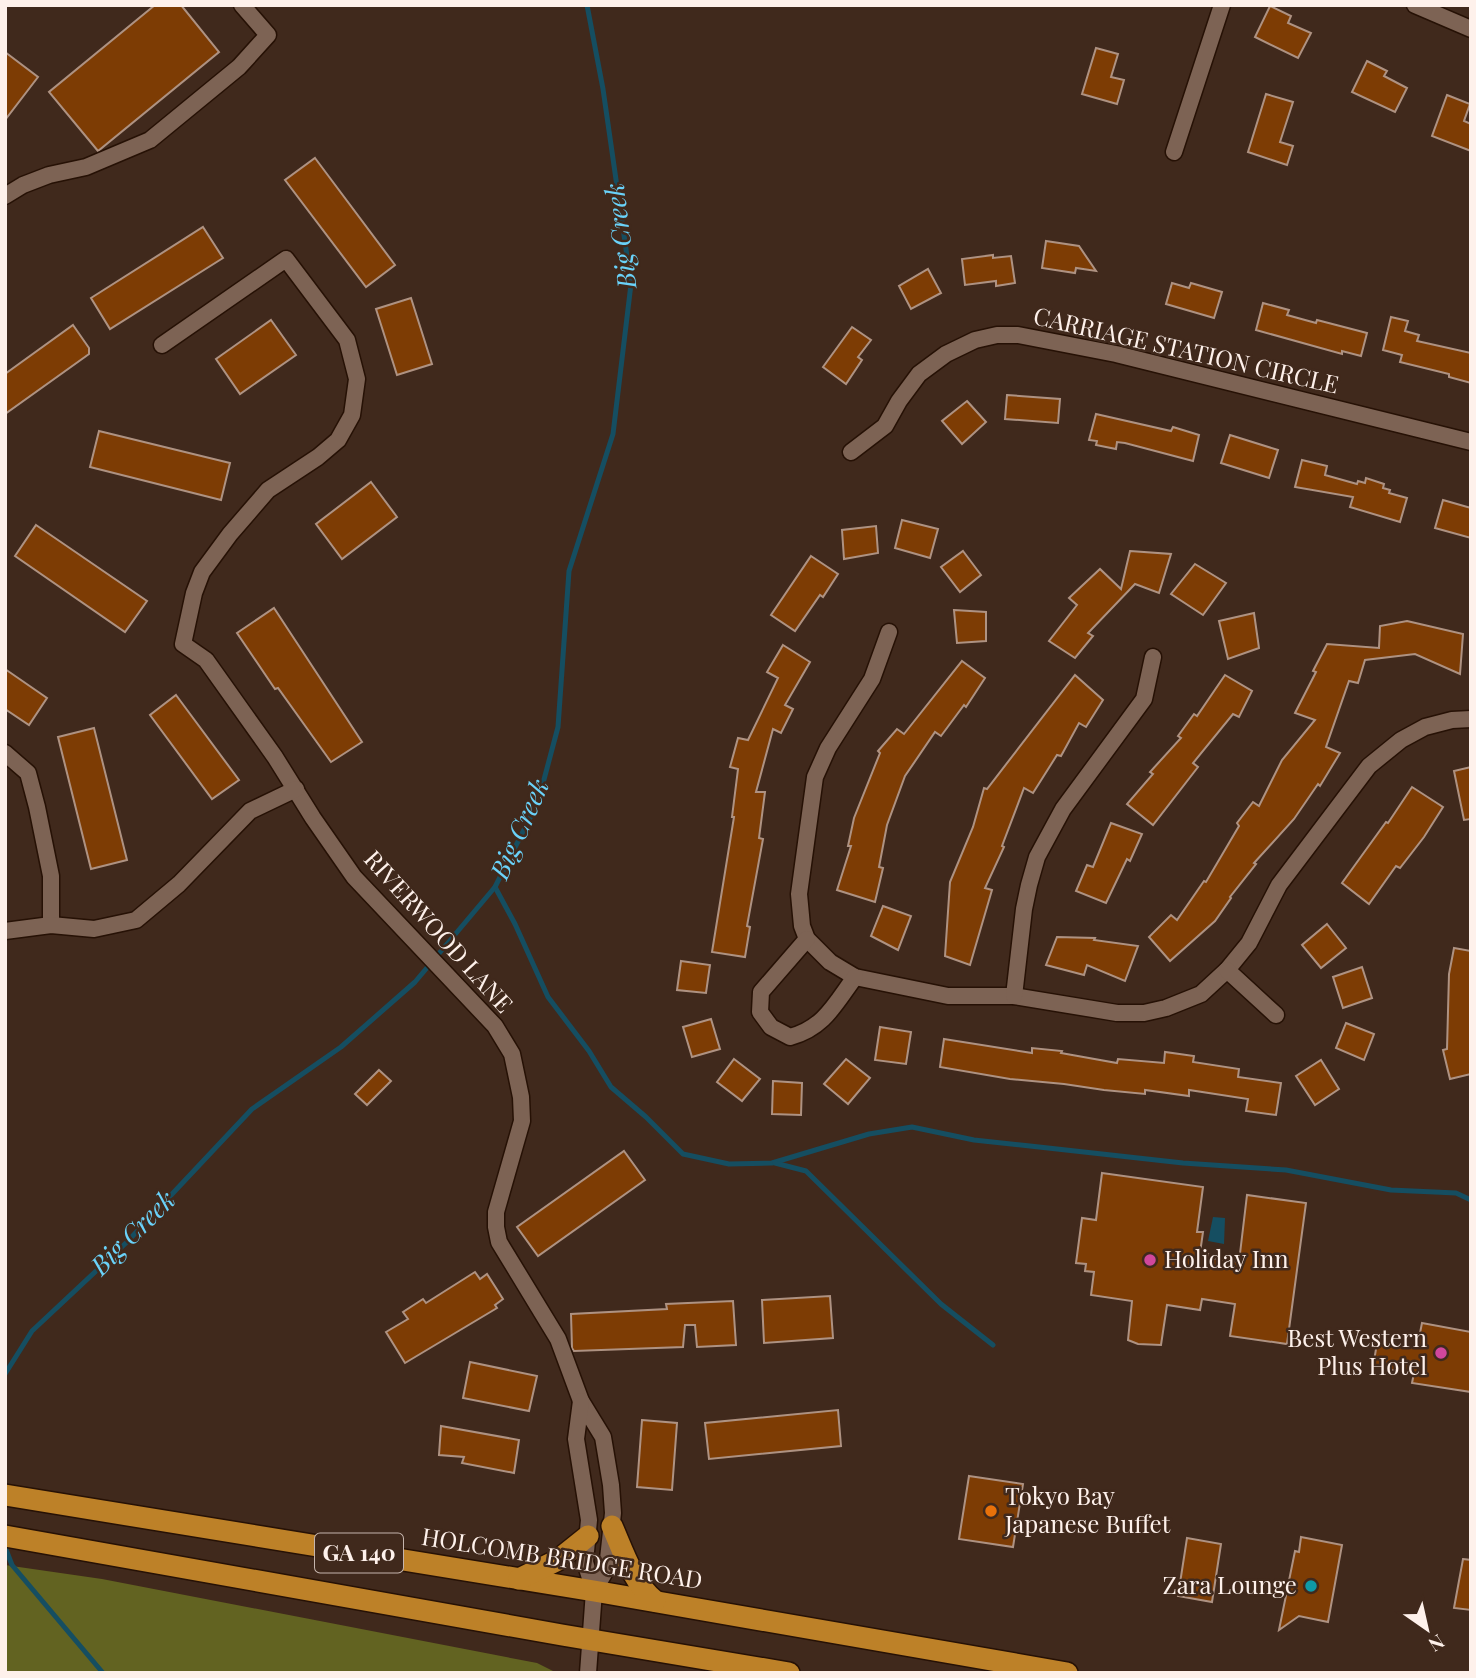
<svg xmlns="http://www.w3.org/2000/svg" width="1476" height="1678" font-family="'Playfair Display',serif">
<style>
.forest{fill:#626321}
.water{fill:#154e61}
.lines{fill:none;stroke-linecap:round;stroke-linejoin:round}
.stream{stroke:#154e61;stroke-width:5}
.building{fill:#7d3c04;stroke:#ae9282;stroke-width:2}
.street-casing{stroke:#261105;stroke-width:19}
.primary-casing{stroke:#261105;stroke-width:24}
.street{stroke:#7d6354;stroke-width:16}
.primary{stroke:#bd8128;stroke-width:21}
.hotel-dot{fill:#d1479c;stroke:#40291c;stroke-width:2.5}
.food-dot{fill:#e8710a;stroke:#40291c;stroke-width:2.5}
.culture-dot{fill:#0f9aa8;stroke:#40291c;stroke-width:2.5}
.labels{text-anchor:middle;stroke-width:5;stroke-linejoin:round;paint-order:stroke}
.shield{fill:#40291c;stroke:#c5b5ad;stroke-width:2}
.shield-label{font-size:23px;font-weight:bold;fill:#fef1eb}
.street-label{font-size:24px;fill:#fef1eb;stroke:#40291c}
.poi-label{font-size:24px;fill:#fef1eb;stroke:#40291c;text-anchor:start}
.water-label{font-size:26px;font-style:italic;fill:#6ad2f9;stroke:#40291c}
</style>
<rect width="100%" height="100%" fill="#40291c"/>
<path class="forest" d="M5,1565L102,1579L537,1663L557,1673H5Z"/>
<path class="water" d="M1213,1217L1225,1218L1224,1244L1208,1241Z"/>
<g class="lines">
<g class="stream">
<path d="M495,887L515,924L548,997L589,1051L611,1087L646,1117L683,1154L729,1164L772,1163L869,1134L912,1127L974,1140L1030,1146L1183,1163L1286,1170L1391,1190L1456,1193L1471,1200"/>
<path d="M775,1163L806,1171L941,1304L993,1345"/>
<path d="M5,1374L32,1331L127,1242L252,1109L341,1047L415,982L495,887L538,802L558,727L569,571L613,434L631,284L603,89L587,5"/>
<path d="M5,1547L12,1565L103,1673"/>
</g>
</g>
<g class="building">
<path d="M155,5H181L219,52L98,151L49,92Z"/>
<path d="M1270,6L1291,16L1288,23L1311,33L1298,58L1255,37Z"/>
<path d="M1096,48L1118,54L1111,77L1124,80L1117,104L1082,94Z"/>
<path d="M5,52L38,77L5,120Z"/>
<path d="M1367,61L1387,71L1384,76L1407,88L1395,112L1352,92Z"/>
<path d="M1266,94L1293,102L1280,142L1293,146L1287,165L1248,152Z"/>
<path d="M1447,95L1470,104L1464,121L1471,124V151L1432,136Z"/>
<path d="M315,158L395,265L366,287L285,180Z"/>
<path d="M203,227L223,258L110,329L91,298Z"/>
<path d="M1046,241L1079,246L1096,271L1076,268L1075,273L1042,268Z"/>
<path d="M993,255V258L1011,256L1015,283L996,286V281L965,285L962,259Z"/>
<path d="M928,269L941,293L911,309L899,286Z"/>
<path d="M1172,283L1189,288L1191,283L1222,292L1214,318L1166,304Z"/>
<path d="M411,298L432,364L397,375L376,309Z"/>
<path d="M1263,303L1289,310L1287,315L1316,323L1317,320L1367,333L1361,356L1342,351V354L1256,330Z"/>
<path d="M1391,317L1408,321L1405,331L1419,335L1417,341L1471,353V383L1449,377V374L1400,362L1402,355L1383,350Z"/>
<path d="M271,320L296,355L240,394L216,359Z"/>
<path d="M73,325L89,348V354L5,414V374Z"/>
<path d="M852,327L871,340L858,357L862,360L846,384L823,367Z"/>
<path d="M1007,395L1060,399L1058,423L1005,419Z"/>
<path d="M967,401L986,422L962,444L942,421Z"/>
<path d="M1096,414L1171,431L1173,427L1199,435L1193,461L1125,443L1117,442L1116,449L1096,445L1097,441L1089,440Z"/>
<path d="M99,431L230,463L221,500L90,467Z"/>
<path d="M1230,435L1278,450L1269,478L1221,463Z"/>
<path d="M1302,460L1327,466L1325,475L1357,484L1358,481L1365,483L1366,478L1384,484L1383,488L1390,490L1389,493L1407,498L1400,522L1350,507L1353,497L1295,487Z"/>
<path d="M371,482L397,517L342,559L316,524Z"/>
<path d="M1443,500L1471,508V538L1435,528Z"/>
<path d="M902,520L938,529L930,558L895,548Z"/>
<path d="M36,525L147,601L125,632L15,556Z"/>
<path d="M876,526L878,553L844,559L842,530Z"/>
<path d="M963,551L981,575L960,592L941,567Z"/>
<path d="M1130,551L1171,554L1159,593L1135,584L1088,633L1093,636L1075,658L1049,641L1077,605L1069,598L1100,569L1121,589Z"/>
<path d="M811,556L838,574L823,597L820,595L795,631L771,615Z"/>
<path d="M1195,564L1226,583L1203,615L1171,594Z"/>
<path d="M274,608L362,742L331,762L278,688L275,689L237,633Z"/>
<path d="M954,610L986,612V641L957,643Z"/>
<path d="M1254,613L1259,648L1228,659L1219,621Z"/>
<path d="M1407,621L1463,634L1460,674L1415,654L1365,660L1358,683L1349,681L1326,747L1340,753L1320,786L1318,784L1294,819L1254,863L1256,864L1230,897L1231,898L1215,921L1170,961L1149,937L1171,915L1177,920L1204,881L1206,882L1239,826L1237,823L1253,802L1259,806L1282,760L1315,720L1295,713L1316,672L1313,671L1327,644L1379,648L1380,626Z"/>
<path d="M783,645L810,662L785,705L793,709L781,733L773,729L756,792H765L759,838L763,839L747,926L750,927L745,957L712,952L734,817H732L738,769L730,767L738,738L748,740L778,678L767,672Z"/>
<path d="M962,661L985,678L966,707L964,705L941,736L935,732L905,776L887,825L879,867L883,868L875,902L837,890L851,846H848L854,818L880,753L878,751L897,729L904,734Z"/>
<path d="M5,669L47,698L29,725L5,709Z"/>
<path d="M1075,675L1103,700L1086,727L1079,723L1061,756L1057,755L1033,793L1024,788L1002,846L1004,847L985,888L992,890L970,965L945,956L950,882L973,827L984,788L987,789Z"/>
<path d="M1225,675L1252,691L1239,717L1233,714L1193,763L1198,767L1153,825L1127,804L1153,774L1150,772L1181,738L1178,736L1194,714L1197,716Z"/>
<path d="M176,695L239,780L212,799L150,715Z"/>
<path d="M94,728L127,860L91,869L58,737Z"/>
<path d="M1471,767V819L1464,820L1454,771Z"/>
<path d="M1412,787L1443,807L1424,837L1400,868L1396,866L1369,904L1342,883L1386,822L1388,823Z"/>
<path d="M1111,823L1142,834L1130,861L1127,859L1106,903L1076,891L1087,865L1093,867Z"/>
<path d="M883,906L911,916L898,950L871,936Z"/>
<path d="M1327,924L1346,948L1321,968L1302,945Z"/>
<path d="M1057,937L1095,938L1094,940L1138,946L1125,981L1087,965L1084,975L1046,965Z"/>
<path d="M1454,948L1471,951V1074L1450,1079L1443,1050L1447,1049L1449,974Z"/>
<path d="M681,961L710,965L706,993L677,990Z"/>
<path d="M1362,967L1372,998L1343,1008L1333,977Z"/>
<path d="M711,1019L720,1049L692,1057L683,1027Z"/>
<path d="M1346,1023L1374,1034L1364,1060L1336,1048Z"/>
<path d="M880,1027L911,1032L906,1064L875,1060Z"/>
<path d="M944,1039L1032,1053V1048L1062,1051L1061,1053L1117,1063L1118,1059L1164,1063L1165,1052L1194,1056L1193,1062L1239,1069L1238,1077L1281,1083L1276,1115L1246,1111L1248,1099L1189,1090V1096L1145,1090V1094L1104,1090L1064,1084L1010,1079L940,1067Z"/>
<path d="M734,1059L760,1079L742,1101L717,1082Z"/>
<path d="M846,1059L870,1078L848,1104L824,1084Z"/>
<path d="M1321,1060L1339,1089L1315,1105L1296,1076Z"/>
<path d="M379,1070L391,1081L367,1105L355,1094Z"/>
<path d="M773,1081L802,1083L801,1115L772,1114Z"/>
<path d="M624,1151L645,1180L538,1256L517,1227Z"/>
<path d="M1102,1173L1203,1187L1197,1232H1203L1200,1253L1208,1254L1207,1258L1239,1262L1247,1195L1306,1203L1287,1344L1230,1336L1235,1304L1202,1299L1200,1310L1167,1305L1161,1345L1138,1344L1128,1340L1132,1301L1091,1295L1094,1272L1085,1271L1086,1264L1076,1263L1082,1218L1096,1220Z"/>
<path d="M475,1272L480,1279L487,1274L503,1299L495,1305L497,1308L405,1363L386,1332L408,1319L403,1312L423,1299L426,1303Z"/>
<path d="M830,1296L833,1338L764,1343L762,1300Z"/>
<path d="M733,1301L736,1345L697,1347L695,1325H685L683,1347L574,1351L572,1348L571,1314L667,1309L666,1304Z"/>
<path d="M1422,1323L1471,1332V1392L1412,1383L1414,1373L1373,1367L1377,1343L1417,1348Z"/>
<path d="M470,1362L537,1376L529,1411L463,1398Z"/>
<path d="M838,1410L841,1446L709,1459L705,1423Z"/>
<path d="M642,1420L677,1423L672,1490L637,1487Z"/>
<path d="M441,1426L519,1440L514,1473L462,1463L464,1457L439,1455Z"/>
<path d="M969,1476L1023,1484L1013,1547L959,1539Z"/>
<path d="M1301,1537L1342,1545L1328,1622L1299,1616L1279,1630L1295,1551L1299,1552Z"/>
<path d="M1187,1538L1221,1544L1212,1602L1178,1596Z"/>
<path d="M1463,1559L1471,1560V1610L1454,1608Z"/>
</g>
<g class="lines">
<defs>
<g id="street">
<path d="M1415,5L1471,29"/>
<path d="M1174,152L1222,5"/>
<path d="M5,196L23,185L49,175L86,167L150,140L239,67L268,35L242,5"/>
<path d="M162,345L286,259L347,340L357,379L352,415L338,440L318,457L268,490L230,534L202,572L194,593L183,644L206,660L275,757L313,818L354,877L495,1026L512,1054L521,1097L522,1121L496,1212V1227L499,1242L558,1339L581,1401L603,1437L611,1485L613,1513L607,1568L594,1591"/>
<path d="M851,452L885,426L899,401L919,374L946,354L975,340L997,335H1018L1116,354L1471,442"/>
<path d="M889,632L872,679L828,748L815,777L799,894L802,926L807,939L830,962L855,977L948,996H1014L1117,1013H1144L1166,1008L1201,994L1227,970L1249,943L1279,885L1369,766L1401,740L1425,727L1452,720L1471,719"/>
<path d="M5,753L28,773L37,807L51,876V925"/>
<path d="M5,931L51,925L94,929L136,920L179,884L250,811L296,789"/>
<path d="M807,939L761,992L760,1012L771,1027L790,1037C824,1028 835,1004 855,977"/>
<path d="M1227,970L1276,1015"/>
<path d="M1014,996L1024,909L1029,885L1037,857L1063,809L1144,699L1153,657"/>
<path d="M581,1401L576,1439L589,1520L585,1562L594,1591L588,1673"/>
</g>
<g id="primary">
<path d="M5,1495L594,1591L1067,1673"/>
<path d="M612,1526C623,1551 633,1583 655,1601"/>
<path d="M5,1536L562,1635L789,1673"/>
<path d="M519,1579L558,1560L588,1536"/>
</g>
</defs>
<use href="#street" class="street-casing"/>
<use href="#primary" class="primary-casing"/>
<use href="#street" class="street"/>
<use href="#primary" class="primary"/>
</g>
<g class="hotel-dot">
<circle cx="1150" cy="1260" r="7"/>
<circle cx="1441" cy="1353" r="7"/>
</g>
<circle class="food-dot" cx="991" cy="1511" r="7"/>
<circle class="culture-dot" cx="1311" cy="1586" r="7"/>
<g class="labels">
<rect class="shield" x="315" y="1533.5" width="88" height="39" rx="5"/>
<g class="shield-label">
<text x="359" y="1561">GA 140</text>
</g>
<g class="street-label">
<text transform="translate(1186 351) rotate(13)" y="8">CARRIAGE STATION CIRCLE</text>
<text transform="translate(438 932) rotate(48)" y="8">RIVERWOOD LANE</text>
<text transform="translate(562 1559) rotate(9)" y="8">HOLCOMB BRIDGE ROAD</text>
</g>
<g class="poi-label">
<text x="1164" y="1268">Holiday Inn</text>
<text x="1427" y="1347" text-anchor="end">Best Western<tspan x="1427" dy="28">Plus Hotel</tspan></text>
<text x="1005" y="1505">Tokyo Bay<tspan x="1005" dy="28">Japanese Buffet</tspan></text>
<text x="1297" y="1594" text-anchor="end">Zara Lounge</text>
</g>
<g class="water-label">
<text transform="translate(621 236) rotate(-97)" y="9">Big Creek</text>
<text transform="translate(520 829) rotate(-66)" y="9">Big Creek</text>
<text transform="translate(133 1233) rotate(-45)" y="9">Big Creek</text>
</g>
</g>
<rect width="1476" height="1678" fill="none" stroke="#fef1eb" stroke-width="14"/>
<g transform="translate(1427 1629) rotate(146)" stroke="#40291c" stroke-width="5" paint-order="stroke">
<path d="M0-5L12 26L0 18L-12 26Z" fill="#fef1eb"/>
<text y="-10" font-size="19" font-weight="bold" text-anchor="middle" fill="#fef1eb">N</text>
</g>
</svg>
